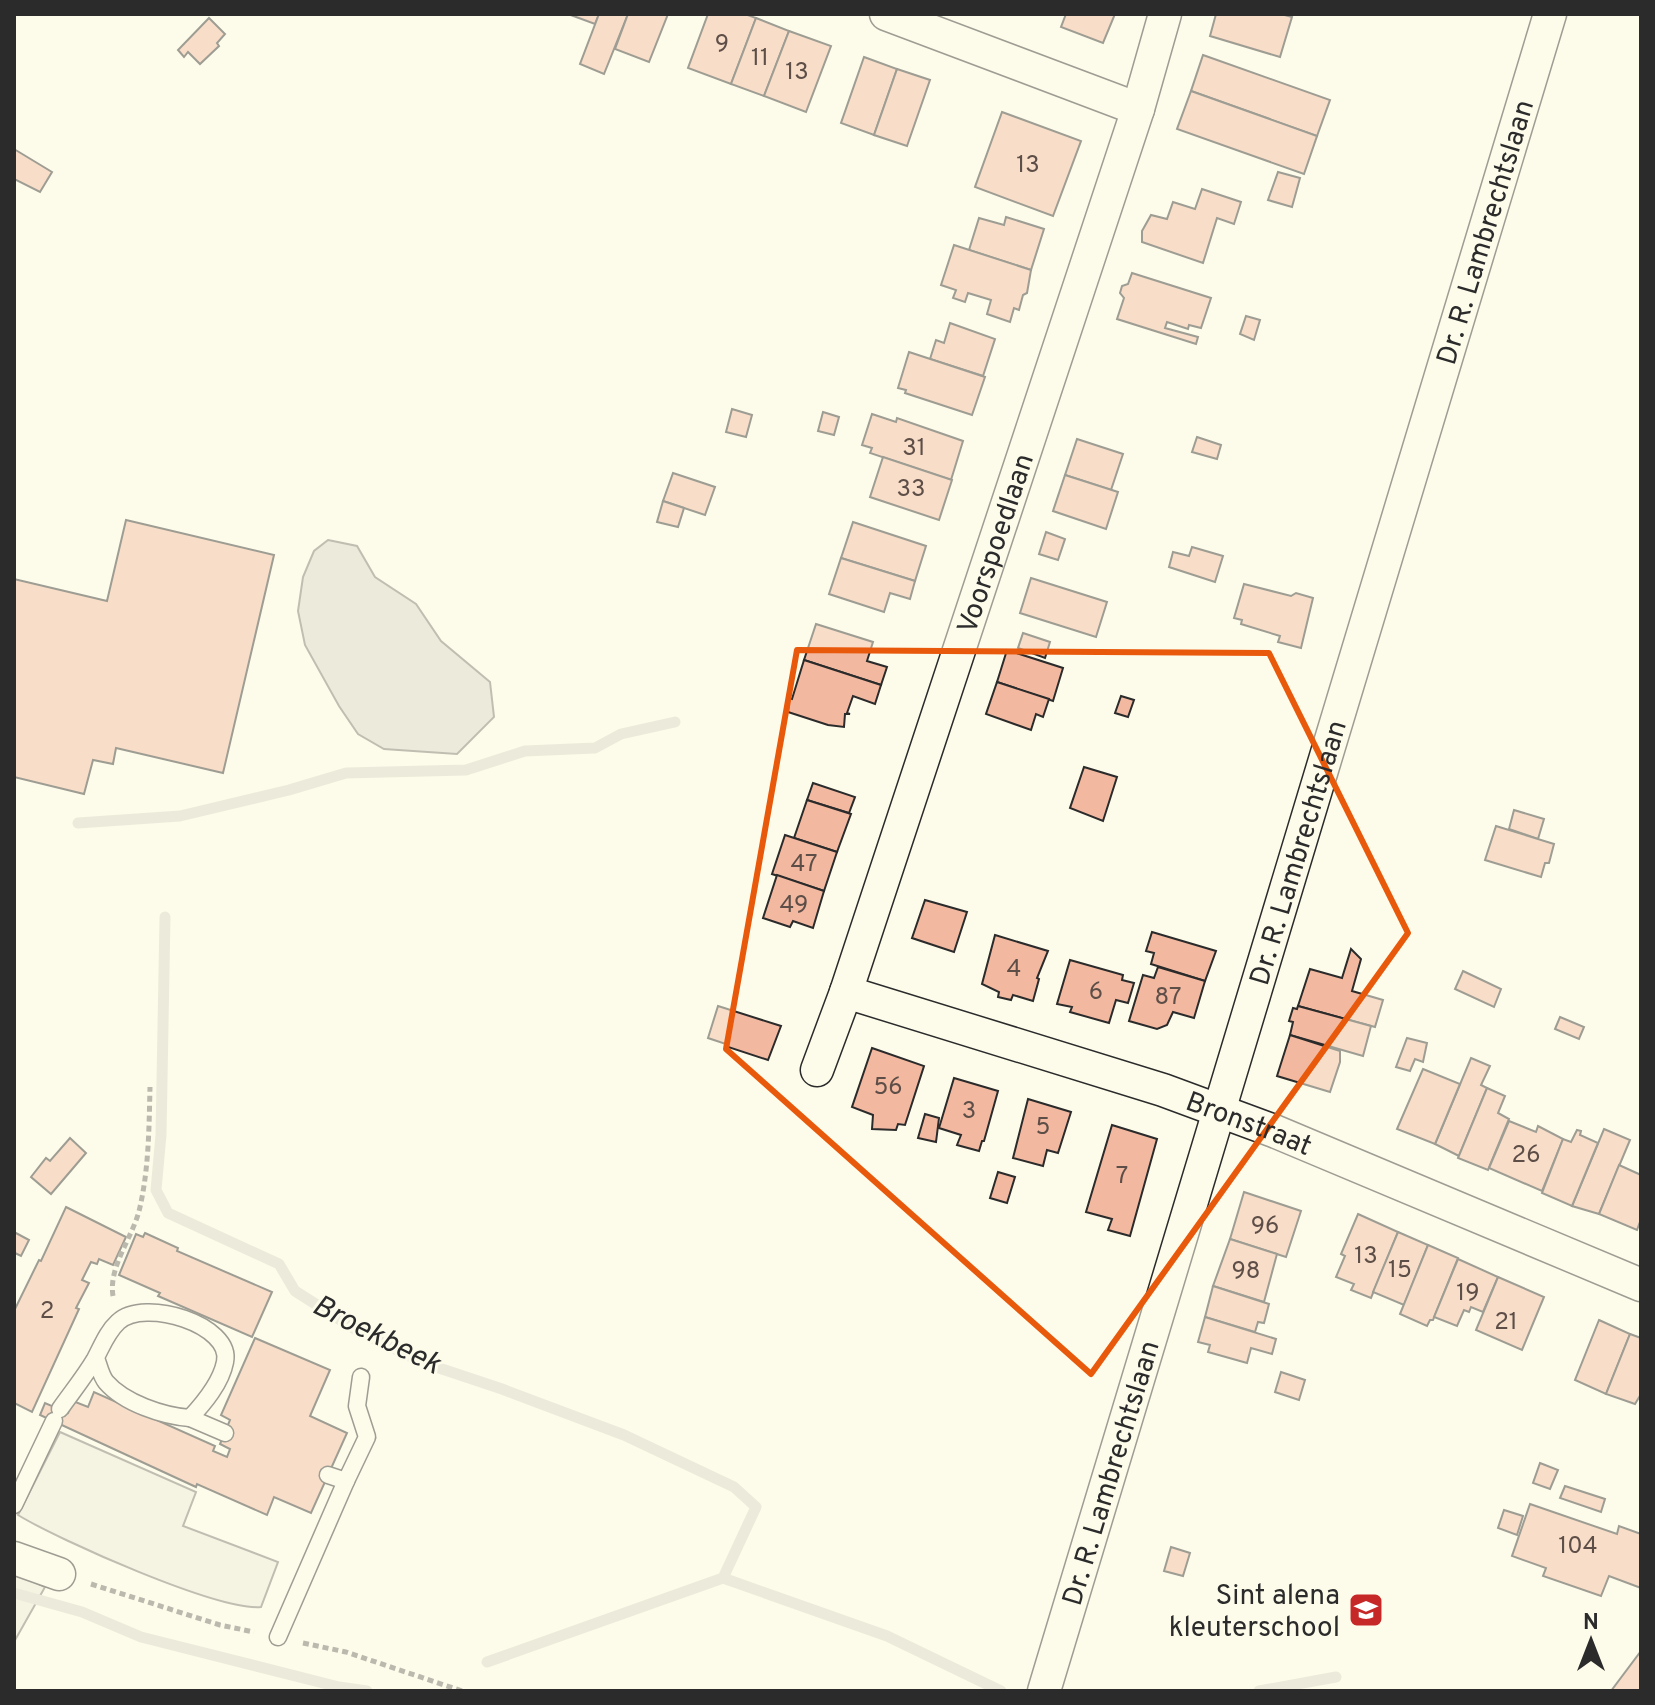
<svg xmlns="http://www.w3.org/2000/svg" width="1655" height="1705" font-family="Overpass,sans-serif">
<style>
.green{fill:#ecebdb;stroke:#74746e;stroke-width:2}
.parking{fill:#eceadb;stroke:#74746e;stroke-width:2}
.water{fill:#d8d7c9;stroke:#74746e;stroke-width:2}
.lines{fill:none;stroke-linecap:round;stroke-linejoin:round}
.stream{stroke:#d8d7c9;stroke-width:11}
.building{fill:#f2b8a0;stroke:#2b2b2b;stroke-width:2}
.lane-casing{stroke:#2b2b2b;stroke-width:19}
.street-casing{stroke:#2b2b2b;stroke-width:35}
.path{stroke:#6a6964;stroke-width:5;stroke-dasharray:6 4;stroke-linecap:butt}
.lane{stroke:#fdfbea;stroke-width:16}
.street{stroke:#fdfbea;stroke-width:32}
.marked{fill:none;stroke:#e8590c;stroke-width:6;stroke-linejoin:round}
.labels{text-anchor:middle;stroke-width:6;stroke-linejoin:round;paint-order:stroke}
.number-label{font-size:24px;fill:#5d4e48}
.street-label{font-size:28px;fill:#2b2b2b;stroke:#fdfbea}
.poi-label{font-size:28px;fill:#2b2b2b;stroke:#fdfbea;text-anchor:end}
.water-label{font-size:30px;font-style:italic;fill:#2b2b2b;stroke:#fdfbea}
</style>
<rect width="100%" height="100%" fill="#fdfbea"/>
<path class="green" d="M60,1432L196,1492L183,1526L278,1562L261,1607C218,1611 59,1540 18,1515Z"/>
<path class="parking" d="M14,1573L45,1587L14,1642Z"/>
<path class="water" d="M328,540L357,546L375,577L416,604L441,641L490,682L494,717L457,754L384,749L358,734L339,706L305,645L298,611L303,577L314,551Z"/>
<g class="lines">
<g class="stream">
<path d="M78,823L180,816L289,790L346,773L466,770L525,751L595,748L621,734L675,722"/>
<path d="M165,917L161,1135L156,1190L168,1213L279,1264L295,1291L358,1331L424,1363L502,1389L624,1435L734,1487L756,1507L723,1578"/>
<path d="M14,1593L82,1612L141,1637L339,1687L367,1691"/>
<path d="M487,1662L723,1578L887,1636L1001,1691"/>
<path d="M1259,1691L1336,1677"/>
</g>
</g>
<g class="building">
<path d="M568,14H599L595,24Z"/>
<path d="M599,14H628L604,74L580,64Z"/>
<path d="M628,14H668L649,62L615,49Z"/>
<path d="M708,14H745L756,18L731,84L688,68Z"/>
<path d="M1066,14H1115L1103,43L1061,27Z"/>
<path d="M1216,14H1281L1292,17L1280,57L1210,36Z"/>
<path d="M209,18L225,34L217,43L219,46L200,64L188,52L184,57L178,50Z"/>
<path d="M756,18L789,31L764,96L731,84Z"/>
<path d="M789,31L831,46L806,112L764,96Z"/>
<path d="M1203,55L1330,100L1317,136L1191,91Z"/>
<path d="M864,57L897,69L874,135L841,123Z"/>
<path d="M897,69L930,80L907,146L874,135Z"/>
<path d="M1191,91L1317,136L1304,174L1177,129Z"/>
<path d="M1002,112L1081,141L1053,216L975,187Z"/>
<path d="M14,149L52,172L40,192L14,179Z"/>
<path d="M1278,172L1300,178L1292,207L1268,200Z"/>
<path d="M1202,189L1241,202L1234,224L1217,218L1203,263L1142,242V231L1151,215L1167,219L1173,202L1195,209Z"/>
<path d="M1006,217L1044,229L1031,270L969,250L979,218L1004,225Z"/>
<path d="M954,245L1031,270L1027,293L1023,295L1019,310L1014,308L1010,322L987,314L991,300L968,293L965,302L953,298L956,290L941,285Z"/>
<path d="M1132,273L1211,298L1201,328L1189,325L1188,329L1167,322L1165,328L1198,337L1196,344L1117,319L1124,298L1120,293L1122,286L1128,284Z"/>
<path d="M1246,316L1260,320L1254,340L1240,334Z"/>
<path d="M950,323L995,339L983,376L930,359L936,340L944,343Z"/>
<path d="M909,352L985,377L972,415L905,393L906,390L898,388Z"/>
<path d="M732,409L752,415L746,437L726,432Z"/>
<path d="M823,412L839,417L834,435L818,431Z"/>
<path d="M872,414L896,422L897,418L963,441L951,480L870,453L872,448L862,445Z"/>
<path d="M1197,437L1221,445L1217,459L1192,452Z"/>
<path d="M1077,439L1123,454L1111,490L1065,475Z"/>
<path d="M883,457L952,480L939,520L870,497Z"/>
<path d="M673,473L715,487L705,515L663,501Z"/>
<path d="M1065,475L1118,492L1106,529L1053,511Z"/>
<path d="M663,501L684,508L678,527L657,522Z"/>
<path d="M126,520L274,555L223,773L116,748L113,764L93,760L84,794L14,777V579L107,601Z"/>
<path d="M853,522L926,546L915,581L841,558Z"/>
<path d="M1046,532L1065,539L1058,560L1039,554Z"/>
<path d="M1192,547L1223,556L1215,582L1169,567L1173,552L1189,556Z"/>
<path d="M841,558L915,581L910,599L890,593L884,612L829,594Z"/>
<path d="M1031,578L1107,602L1096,637L1020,613Z"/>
<path d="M1244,584L1291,596L1296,593L1313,598L1301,648L1278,642L1280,636L1241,624L1242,620L1234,618Z"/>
<path d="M816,624L873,642L867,661L887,667L881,685L804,660Z"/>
<path d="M1023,633L1050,642L1045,658L1018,648Z"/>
<path d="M1007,650L1063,668L1053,701L997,682Z"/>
<path d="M804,660L881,685L875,704L853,696L847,713L850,714H845L844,727L828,725L788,712L789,698L792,699Z"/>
<path d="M997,682L1049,699L1043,717L1036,714L1031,730L986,714Z"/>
<path d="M1121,696L1134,700L1128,717L1115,713Z"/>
<path d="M1084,767L1117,777L1103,821L1070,808Z"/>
<path d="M813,783L855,797L849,813L807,800Z"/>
<path d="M807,800L851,814L837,852L794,838Z"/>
<path d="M1514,810L1544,819L1538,839L1509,829Z"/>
<path d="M1496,826L1554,844L1549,863H1545L1541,877L1485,860Z"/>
<path d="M785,835L837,852L824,891L772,874Z"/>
<path d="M777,875L824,891L813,928L793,921L790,927L763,918Z"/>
<path d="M925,900L967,912L954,952L912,938Z"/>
<path d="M1152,932L1216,951L1205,981L1151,964L1154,953L1146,951Z"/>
<path d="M995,935L1048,951L1037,978L1039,979L1033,1001L1013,995L1011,1000L998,997L999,992L982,984Z"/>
<path d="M1351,949L1361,959L1352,991L1383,1000L1375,1027L1298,1006L1310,969L1342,978Z"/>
<path d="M1070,960L1123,975L1122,980L1134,983L1128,1003L1116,1000L1109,1023L1070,1012L1072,1007L1057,1004Z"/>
<path d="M1158,967L1205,981L1194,1018L1173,1012L1167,1025L1157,1029L1129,1021L1143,975L1154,978Z"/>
<path d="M1463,971L1501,989L1494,1007L1455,989Z"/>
<path d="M718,1006L781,1026L768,1060L725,1046L726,1044L708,1038Z"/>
<path d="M1298,1006L1371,1026L1363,1056L1290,1035L1293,1022L1289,1021L1293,1008L1297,1009Z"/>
<path d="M1560,1017L1584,1027L1579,1039L1555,1029Z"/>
<path d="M1290,1035L1340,1051V1062L1330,1092L1277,1076Z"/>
<path d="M1407,1038L1427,1043L1423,1062L1415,1059L1410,1071L1396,1067Z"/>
<path d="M872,1048L924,1066L905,1125L898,1124L896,1130L872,1129L873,1115L852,1107Z"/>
<path d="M1471,1058L1490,1066L1481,1085L1487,1088L1459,1156L1435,1144Z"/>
<path d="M1423,1069L1460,1084L1435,1144L1397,1129Z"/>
<path d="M954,1078L998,1091L984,1141H982L979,1151L957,1145L961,1135L939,1128Z"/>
<path d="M1487,1088L1505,1096L1498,1113L1509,1119L1488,1170L1458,1158Z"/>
<path d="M1028,1099L1071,1112L1058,1153L1047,1150L1043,1166L1013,1158Z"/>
<path d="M925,1114L939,1118L936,1142L918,1138Z"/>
<path d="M1509,1121L1536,1132L1538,1126L1563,1139L1542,1191L1489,1168Z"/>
<path d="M1112,1125L1157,1139L1130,1236L1108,1230L1112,1219L1086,1212Z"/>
<path d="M1604,1129L1630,1140L1599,1214L1572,1206Z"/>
<path d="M1577,1130L1581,1131L1580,1135L1598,1143L1572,1206L1542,1193L1563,1139L1571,1142Z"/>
<path d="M70,1138L86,1153L51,1194L31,1177L46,1158L50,1161Z"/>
<path d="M1619,1165L1641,1175V1219L1637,1230L1599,1214Z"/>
<path d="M998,1172L1015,1177L1007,1203L990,1198Z"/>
<path d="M1244,1192L1301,1211L1286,1257L1230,1239Z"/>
<path d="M66,1207L126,1237L113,1265L99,1259L97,1264L91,1262L82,1280L89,1283L76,1308L79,1309L32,1412L14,1403V1311L39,1260L41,1261Z"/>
<path d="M1358,1214L1398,1232L1371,1298L1351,1290L1354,1284L1336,1277L1345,1256L1341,1254Z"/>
<path d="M14,1232L29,1240L21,1256L15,1253L14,1256Z"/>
<path d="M1398,1232L1428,1245L1404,1305L1373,1292Z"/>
<path d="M145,1233L178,1248L177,1251L272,1292L252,1337L158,1296L160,1293L119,1275L136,1234L143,1237Z"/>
<path d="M1230,1239L1277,1254L1264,1302L1213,1286Z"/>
<path d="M1428,1245L1458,1258L1433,1320H1430L1427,1326L1400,1314Z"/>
<path d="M1458,1259L1498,1277L1483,1312L1471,1307L1469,1312L1464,1310L1457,1326L1434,1317Z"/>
<path d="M1498,1277L1544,1297L1522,1350L1476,1330Z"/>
<path d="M1213,1286L1269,1304L1264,1323L1258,1322L1255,1332L1205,1317Z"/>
<path d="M1205,1317L1276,1339L1272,1354L1251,1348L1247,1363L1208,1352L1210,1345L1198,1342Z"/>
<path d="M1599,1320L1630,1334L1606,1394L1575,1380Z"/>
<path d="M1630,1334L1641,1338V1394L1635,1404L1606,1394Z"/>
<path d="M255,1338L330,1370L310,1416L347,1433L311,1513L274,1497L267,1515L197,1484L196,1487L40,1415L45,1403L68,1413L73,1401L88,1407L94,1392L215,1446L213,1451L227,1457L230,1449L220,1444L230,1420L221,1415Z"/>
<path d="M1281,1372L1305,1380L1299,1400L1275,1392Z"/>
<path d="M1540,1463L1558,1470L1550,1489L1533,1483Z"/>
<path d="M1565,1486L1605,1499L1601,1512L1560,1498Z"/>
<path d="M1530,1504L1617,1534L1619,1526L1641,1534V1588L1609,1576L1601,1596L1543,1576L1546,1568L1512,1556Z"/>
<path d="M1504,1510L1523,1516L1517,1535L1498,1528Z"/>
<path d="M1171,1547L1190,1553L1183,1576L1164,1571Z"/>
<path d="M1641,1651V1691H1611Z"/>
</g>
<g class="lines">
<defs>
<g id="lane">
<path d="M60,1409C72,1392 85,1376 95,1359C102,1346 107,1332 118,1322C144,1297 233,1325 225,1362C221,1383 204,1403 190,1418C163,1416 124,1403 106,1382C101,1376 99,1366 96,1358"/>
<path d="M190,1418L225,1433"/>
<path d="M328,1475L346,1481L367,1437L357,1406L361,1377"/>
<path d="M14,1505L54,1421"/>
<path d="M278,1637L346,1481"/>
</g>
<g id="street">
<path d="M886,14L1138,109"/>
<path id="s1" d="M846,992L1163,1090L1274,1131L1641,1285"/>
<path id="s2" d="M817,1070L846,992L1138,109L1165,14"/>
<path d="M14,1558L59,1574"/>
<path id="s3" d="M1044,1691L1550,14"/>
</g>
</defs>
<use href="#lane" class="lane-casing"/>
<use href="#street" class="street-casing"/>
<g class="path">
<path d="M113,1296C108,1266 134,1236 140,1207C149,1167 149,1127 150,1087"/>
<path d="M91,1584L220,1625L254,1632"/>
<path d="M303,1643L346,1652L462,1691"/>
</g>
<use href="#lane" class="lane"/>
<use href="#street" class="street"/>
</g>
<path d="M0 0H1655V1705H0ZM797,650L1269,653L1408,933L1091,1374L726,1049Z" fill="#fdfbea" fill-opacity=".55" fill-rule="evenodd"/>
<path class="marked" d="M797,650L1269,653L1408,933L1091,1374L726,1049Z"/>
<defs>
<symbol id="school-square" viewBox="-11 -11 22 22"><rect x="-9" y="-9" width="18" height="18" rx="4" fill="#c62828" stroke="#fdfbea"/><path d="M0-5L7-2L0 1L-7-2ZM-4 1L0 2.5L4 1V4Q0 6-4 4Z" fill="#fff"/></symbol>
</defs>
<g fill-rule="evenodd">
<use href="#school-square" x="1346" y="1590" width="40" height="40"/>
</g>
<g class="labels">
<g class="number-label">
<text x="722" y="51">9</text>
<text x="760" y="65">11</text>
<text x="797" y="79">13</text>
<text x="1028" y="172">13</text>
<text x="914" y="455">31</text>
<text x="911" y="496">33</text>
<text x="804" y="871">47</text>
<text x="794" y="912">49</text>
<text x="1014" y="976">4</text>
<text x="1096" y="999">6</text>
<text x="1168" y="1004">87</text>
<text x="888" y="1094">56</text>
<text x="969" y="1118">3</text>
<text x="1043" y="1134">5</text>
<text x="1526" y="1162">26</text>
<text x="1122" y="1183">7</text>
<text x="1265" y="1233">96</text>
<text x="1366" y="1263">13</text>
<text x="1400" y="1277">15</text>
<text x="1246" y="1278">98</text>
<text x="1468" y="1300">19</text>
<text x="47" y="1318">2</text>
<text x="1506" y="1329">21</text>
<text x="1578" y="1553">104</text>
</g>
<g class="street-label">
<text dy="10" stroke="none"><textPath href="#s3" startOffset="1524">Dr. R. Lambrechtslaan</textPath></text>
<text dy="10" stroke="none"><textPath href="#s2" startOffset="556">Voorspoedlaan</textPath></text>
<text dy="10" stroke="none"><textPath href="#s3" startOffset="876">Dr. R. Lambrechtslaan</textPath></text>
<text dy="10" stroke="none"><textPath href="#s1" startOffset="424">Bronstraat</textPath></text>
<text dy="10" stroke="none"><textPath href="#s3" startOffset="228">Dr. R. Lambrechtslaan</textPath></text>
</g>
<g class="poi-label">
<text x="1340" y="1604">Sint alena<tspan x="1340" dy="32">kleuterschool</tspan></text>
</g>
<g class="water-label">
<text transform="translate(377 1334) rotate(27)" y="10">Broekbeek</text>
</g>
</g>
<rect width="1655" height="1705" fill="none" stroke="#2b2b2b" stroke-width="32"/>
<g transform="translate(1591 1641)" stroke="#fdfbea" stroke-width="6" paint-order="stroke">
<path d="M0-6L14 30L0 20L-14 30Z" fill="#2b2b2b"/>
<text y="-12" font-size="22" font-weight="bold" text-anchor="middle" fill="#2b2b2b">N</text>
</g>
</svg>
